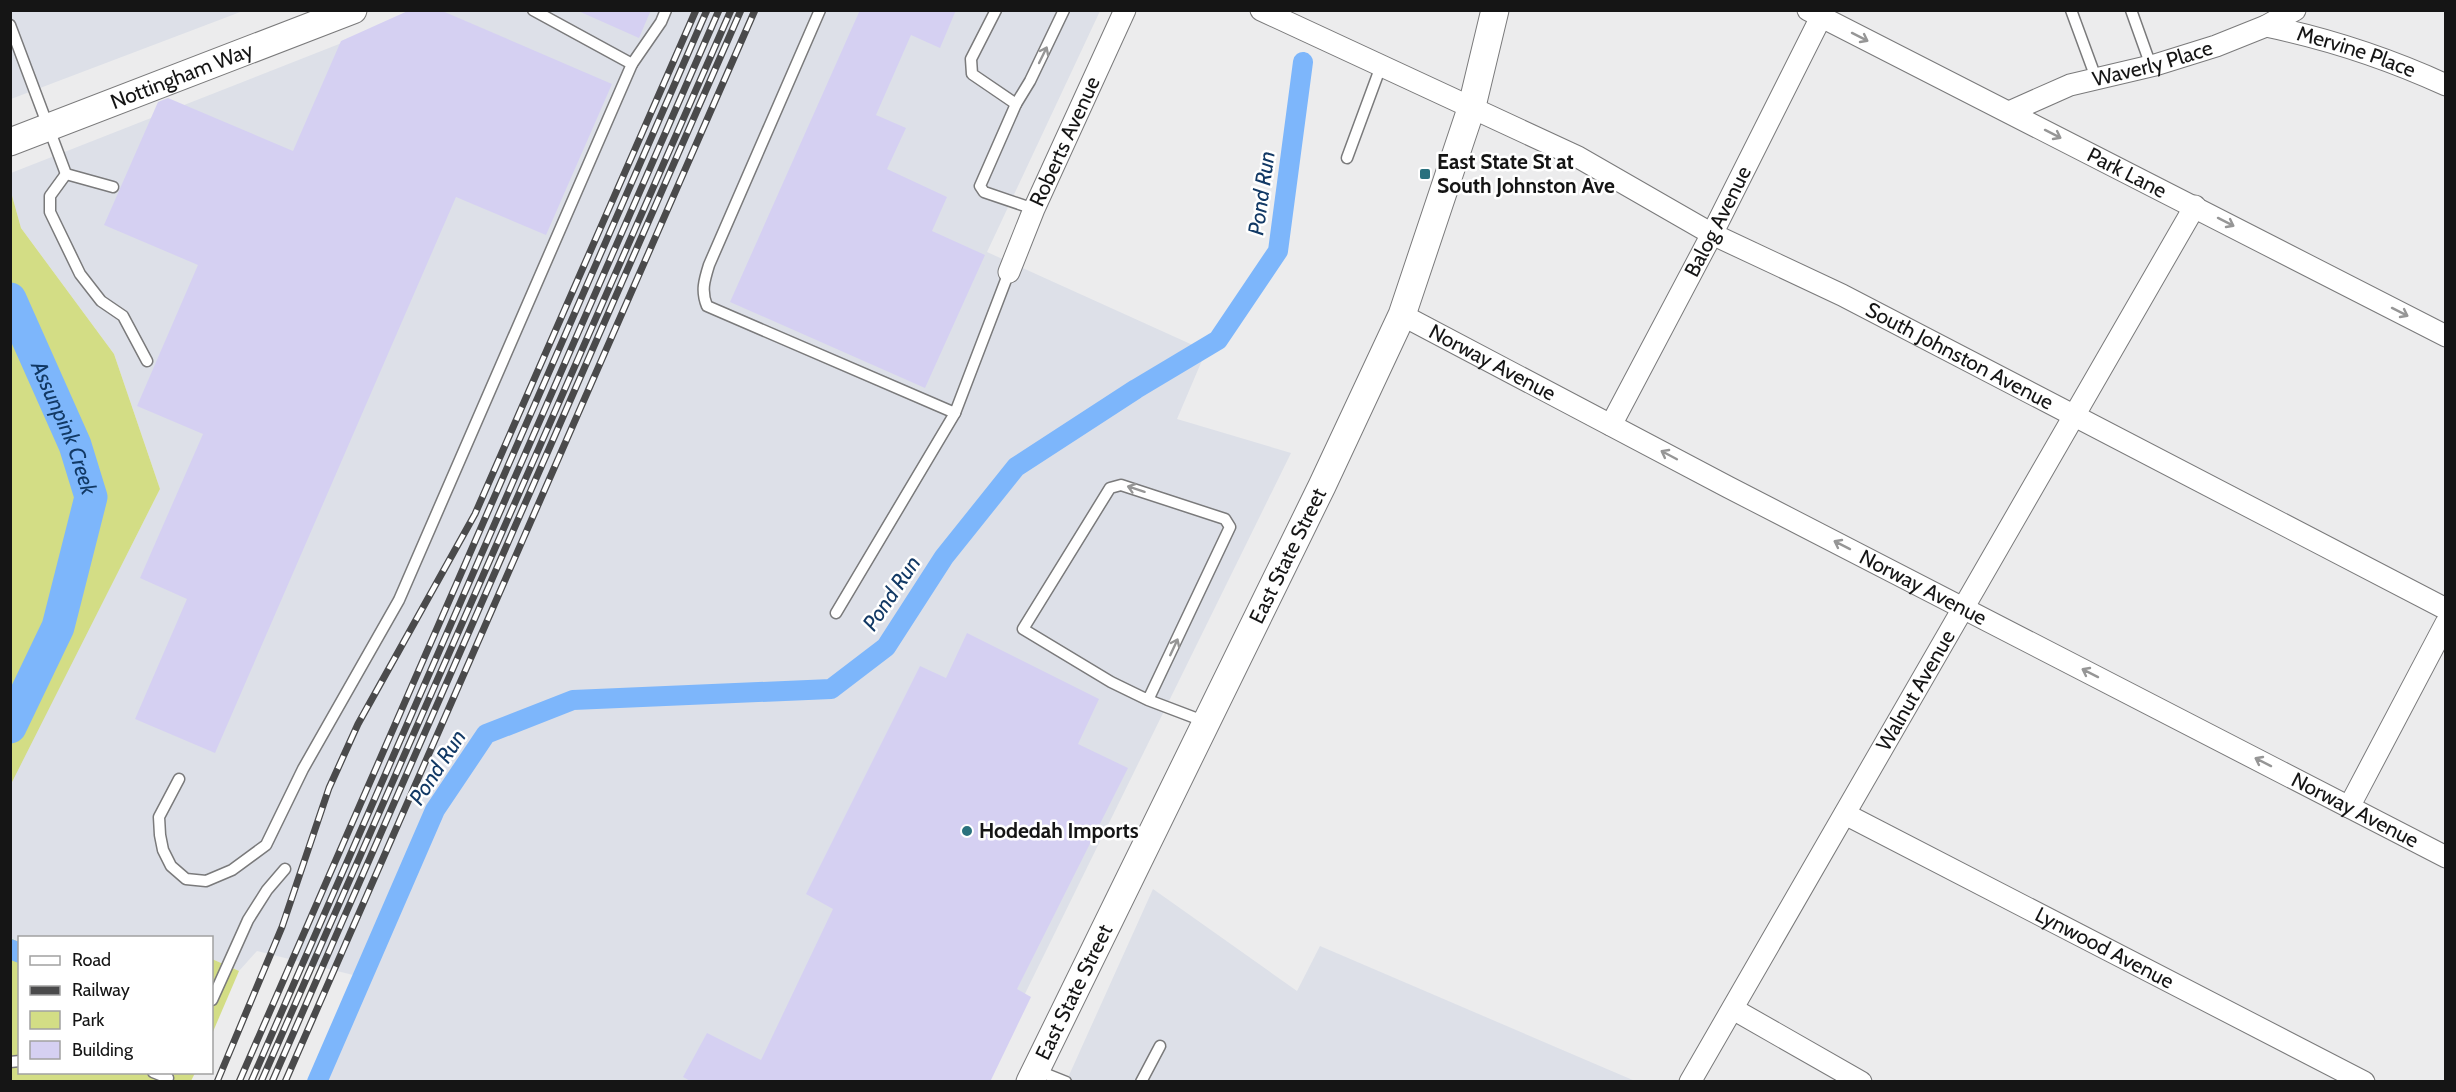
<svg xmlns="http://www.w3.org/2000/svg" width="2456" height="1092" font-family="Cabin,sans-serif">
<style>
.built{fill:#dde0e8}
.green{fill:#d3dd85}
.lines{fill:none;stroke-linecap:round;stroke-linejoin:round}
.canal{stroke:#7db6fb;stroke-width:20}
.river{stroke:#7db6fb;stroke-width:33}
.building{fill:#d5d0f2}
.service-casing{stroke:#7a7a7b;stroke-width:13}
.minor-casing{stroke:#7a7a7b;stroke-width:23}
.tertiary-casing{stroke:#7a7a7b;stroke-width:29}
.service{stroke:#fff;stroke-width:10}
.minor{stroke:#fff;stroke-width:21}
.tertiary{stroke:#fff;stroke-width:27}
.rail-casing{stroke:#4a4a4b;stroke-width:7}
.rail{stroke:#fff;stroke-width:4.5;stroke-dasharray:14;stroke-linecap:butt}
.oneway{stroke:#969696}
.poi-dot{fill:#2a717e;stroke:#fff;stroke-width:2}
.labels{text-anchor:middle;stroke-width:5;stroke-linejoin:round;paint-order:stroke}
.street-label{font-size:21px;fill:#151515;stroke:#fff}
.poi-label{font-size:21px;font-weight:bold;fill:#151515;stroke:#fff;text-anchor:start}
.water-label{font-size:22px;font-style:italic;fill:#123965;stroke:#fff}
</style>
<rect width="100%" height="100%" fill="#ececed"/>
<g class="built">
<path d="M11,11H243L11,99Z"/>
<path d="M423,11H1100L987,252L1206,351L1177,419L1291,453L982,1081H308L361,977L257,951L239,971L212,959V938H20L19,942L11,938L10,784L160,489L114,354L21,228L11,192V173Z"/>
<path d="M1153,889L1297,991L1320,946L1635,1081L1066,1082Z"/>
</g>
<g class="green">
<path d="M11,192L21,228L114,354L160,489L11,784Z"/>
<path d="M10,938L19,942L20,1072L195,1073L191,1081H11Z"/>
<path d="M212,959L239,971L212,1034Z"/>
</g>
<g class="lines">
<g class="canal">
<path d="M10,949L20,953"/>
<path d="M317,1082L435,810L486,734L573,700L831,689L886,647L944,557L1016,467L1136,389L1218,340L1278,251L1303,62"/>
</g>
<path class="river" id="s1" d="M10,299L75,445L91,497L58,627L10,727"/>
</g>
<g class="building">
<path d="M410,10H440L612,84L546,235L456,197L215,753L135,719L187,599L140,578L203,434L137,406L198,265L104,225L158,102L168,98L293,151L341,41Z"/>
<path d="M576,10H651L639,38Z"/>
<path d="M860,10H956L940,48L911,35L876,115L906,128L887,169L947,197L932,231L985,255L925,388L730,302Z"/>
<path d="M967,633L1099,699L1078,744L1128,768L1017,989L1031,997L990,1082H692L683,1077L707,1033L761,1060L833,909L806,894L920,666L946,678Z"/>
</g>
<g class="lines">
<defs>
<g id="service">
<path d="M533,10L632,64L661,22L666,10"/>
<path d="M820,10L709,265C704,281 701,291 707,306L955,413"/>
<path d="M996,10L971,59L972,74L1016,104"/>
<path d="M2071,10L2096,78"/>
<path d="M2131,10L2151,66"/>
<path d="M10,25L66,174L113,187"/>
<path d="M1347,158L1381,66"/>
<path d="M66,174L50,196V212L80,274L101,301L123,316L147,361"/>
<path d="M1034,209L984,192L980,186L1016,104L1030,81L1064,10"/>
<path d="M836,613L955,413L1009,272"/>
<path d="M1148,700L1230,527L1225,519L1121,485L1110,488L1023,629L1111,682L1148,700L1206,722"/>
<path d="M179,779L159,817L160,835L163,850L171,866L186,879L206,881L232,870L266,845L303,769L399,600L632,64"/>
<path d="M212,1000L248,920L267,890L285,869"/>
<path d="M10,1062L20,1061"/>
<path d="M1036,1070L1066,1082"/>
<path d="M153,1072L168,1078"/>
<path d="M1141,1082L1160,1046"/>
</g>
<g id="minor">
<path id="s2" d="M1261,10L1578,157L1712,234L1842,295L2446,609"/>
<path id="s3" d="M1808,10L2446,336"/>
<path id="s4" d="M2266,26C2329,39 2387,58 2446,85"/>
<path id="s5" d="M2009,112L2070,85L2155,65L2216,46L2266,26L2295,10"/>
<path id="s6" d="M1009,272L1034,209L1125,10"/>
<path id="s7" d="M1402,315L1728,487L2446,857"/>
<path id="s8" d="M1611,425L1712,234L1821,17"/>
<path d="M2349,807L2446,623"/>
<path id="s9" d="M1845,814L2364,1082"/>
<path d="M1733,1009L1861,1082"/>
<path id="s10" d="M1690,1082L2195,206"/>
</g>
<g id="tertiary">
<path id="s11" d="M10,142L353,10"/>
<path id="s12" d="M1030,1082L1322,486L1402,315L1472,106L1495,10"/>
</g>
</defs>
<use href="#service" class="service-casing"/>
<use href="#minor" class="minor-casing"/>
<use href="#tertiary" class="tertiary-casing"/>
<use href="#service" class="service"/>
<use href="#minor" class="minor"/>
<use href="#tertiary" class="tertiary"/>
<defs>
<g id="rail">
<path d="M217,1082L282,927L329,788L358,724L475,514L696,10"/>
<path d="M239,1082L707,10"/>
<path d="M251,1082L719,10"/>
<path d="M261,1082L731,10"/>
<path d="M272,1082L741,10"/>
<path d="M285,1082L755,10"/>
</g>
</defs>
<use href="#rail" class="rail-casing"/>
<use href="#rail" class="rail"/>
</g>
<defs><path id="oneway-shaft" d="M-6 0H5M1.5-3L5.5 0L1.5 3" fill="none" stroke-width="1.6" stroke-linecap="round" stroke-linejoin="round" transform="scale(1.5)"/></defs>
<g class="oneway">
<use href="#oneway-shaft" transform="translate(1860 37) rotate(27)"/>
<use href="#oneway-shaft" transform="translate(1043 55) rotate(-64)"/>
<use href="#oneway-shaft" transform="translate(2053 134) rotate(27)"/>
<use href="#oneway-shaft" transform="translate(2226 222) rotate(27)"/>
<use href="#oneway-shaft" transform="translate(2400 312) rotate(27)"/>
<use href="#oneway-shaft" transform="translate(1669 455) rotate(-152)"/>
<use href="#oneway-shaft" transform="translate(1136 489) rotate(-162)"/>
<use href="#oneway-shaft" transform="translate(1842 545) rotate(-153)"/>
<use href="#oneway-shaft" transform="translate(1174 647) rotate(-65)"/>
<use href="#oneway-shaft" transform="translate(2090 673) rotate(-153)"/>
<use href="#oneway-shaft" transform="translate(2263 762) rotate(-153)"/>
</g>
<g class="poi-dot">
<rect x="1419" y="168" width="12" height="12" rx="3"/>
<circle cx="967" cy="831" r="6"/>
</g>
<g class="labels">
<g class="street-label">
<text dy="7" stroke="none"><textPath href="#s4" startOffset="94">Mervine Place</textPath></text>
<text dy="7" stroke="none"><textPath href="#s5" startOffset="152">Waverly Place</textPath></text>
<text dy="7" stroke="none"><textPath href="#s11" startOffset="184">Nottingham Way</textPath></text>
<text dy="7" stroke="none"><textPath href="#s6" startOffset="142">Roberts Avenue</textPath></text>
<text dy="7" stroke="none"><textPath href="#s3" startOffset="358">Park Lane</textPath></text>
<text dy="7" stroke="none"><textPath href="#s8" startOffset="230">Balog Avenue</textPath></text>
<text dy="7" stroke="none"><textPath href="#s2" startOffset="780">South Johnston Avenue</textPath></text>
<text dy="7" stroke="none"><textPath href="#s7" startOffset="102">Norway Avenue</textPath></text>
<text dy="7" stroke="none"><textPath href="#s12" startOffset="586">East State Street</textPath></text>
<text dy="7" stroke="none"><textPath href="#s7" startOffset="588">Norway Avenue</textPath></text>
<text dy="7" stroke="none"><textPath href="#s10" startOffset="452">Walnut Avenue</textPath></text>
<text dy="7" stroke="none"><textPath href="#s7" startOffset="1074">Norway Avenue</textPath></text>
<text dy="7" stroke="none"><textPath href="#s9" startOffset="292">Lynwood Avenue</textPath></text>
<text dy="7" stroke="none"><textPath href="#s12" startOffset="100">East State Street</textPath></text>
</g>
<g class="poi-label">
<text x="1437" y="169">East State St at<tspan x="1437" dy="24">South Johnston Ave</tspan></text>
<text x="979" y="838">Hodedah Imports</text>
</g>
<g class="water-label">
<text transform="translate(1261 193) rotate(-82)" y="8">Pond Run</text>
<text dy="8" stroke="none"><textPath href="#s1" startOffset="140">Assunpink Creek</textPath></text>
<text transform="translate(891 593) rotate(-56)" y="8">Pond Run</text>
<text transform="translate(437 767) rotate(-57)" y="8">Pond Run</text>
</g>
</g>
<rect width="2456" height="1092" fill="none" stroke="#151515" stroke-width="24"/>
<rect x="18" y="936" width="195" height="138" fill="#ffffff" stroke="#a1a1a1" stroke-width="1.5"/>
<rect x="30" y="956" width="30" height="9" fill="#ffffff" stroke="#a1a1a1" stroke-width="1.5"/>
<text x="72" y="966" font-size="18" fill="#151515">Road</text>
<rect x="30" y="986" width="30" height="9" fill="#4a4a4b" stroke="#a1a1a1" stroke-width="1.5"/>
<text x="72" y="996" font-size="18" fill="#151515">Railway</text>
<rect x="30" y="1011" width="30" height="18" fill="#d3dd85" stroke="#a1a1a1" stroke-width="1.5"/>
<text x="72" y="1026" font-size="18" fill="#151515">Park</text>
<rect x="30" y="1041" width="30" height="18" fill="#d5d0f2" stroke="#a1a1a1" stroke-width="1.5"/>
<text x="72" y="1056" font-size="18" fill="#151515">Building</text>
</svg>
